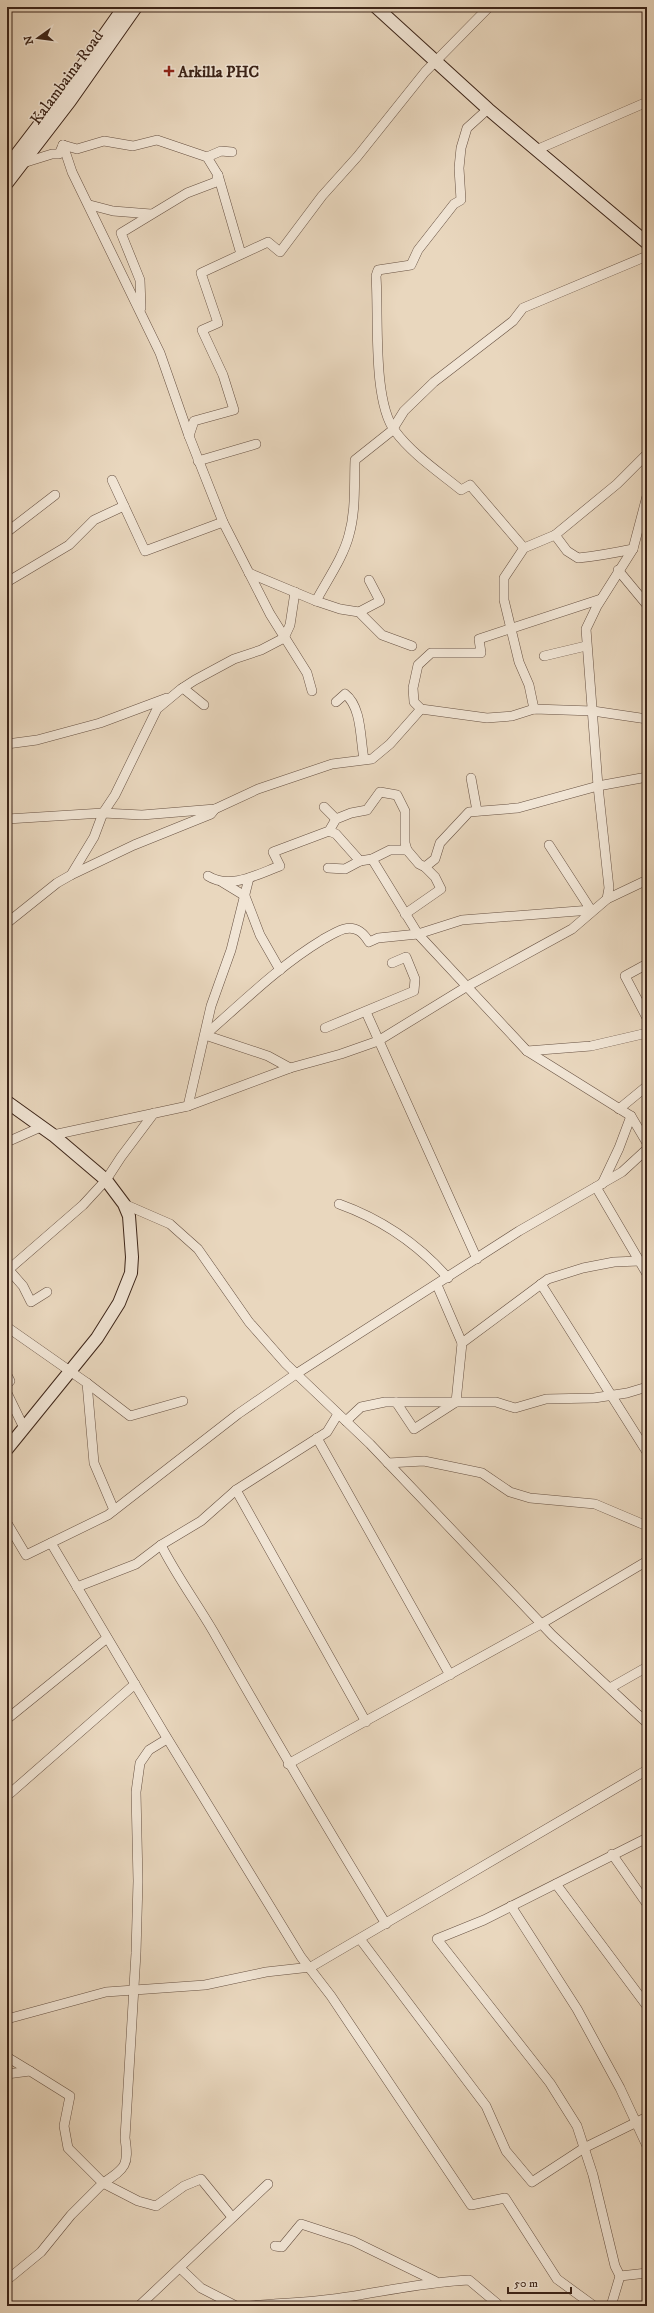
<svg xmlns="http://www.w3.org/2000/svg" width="654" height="2313" font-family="'IM FELL DW Pica',serif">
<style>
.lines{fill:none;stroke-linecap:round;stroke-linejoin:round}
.street-casing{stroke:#675142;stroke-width:10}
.secondary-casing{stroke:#3c2418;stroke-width:14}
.street{stroke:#f1e5d5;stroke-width:9}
.secondary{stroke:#f1e5d5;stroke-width:12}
.poi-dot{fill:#8f2418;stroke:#f1e5d5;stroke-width:1.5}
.labels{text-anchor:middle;stroke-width:3;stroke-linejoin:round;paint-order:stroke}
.poi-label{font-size:16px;font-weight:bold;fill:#3c2418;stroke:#f1e5d5;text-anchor:start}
.street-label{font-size:16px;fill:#3c2418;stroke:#f1e5d5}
</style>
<rect width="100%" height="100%" fill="#e9d7be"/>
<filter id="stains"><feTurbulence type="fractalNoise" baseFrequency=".005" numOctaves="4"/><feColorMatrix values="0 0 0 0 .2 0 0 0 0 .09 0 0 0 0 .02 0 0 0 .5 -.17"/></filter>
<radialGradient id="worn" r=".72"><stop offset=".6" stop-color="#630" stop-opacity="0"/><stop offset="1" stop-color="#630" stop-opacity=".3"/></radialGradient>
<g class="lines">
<defs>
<g id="street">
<path d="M488,109L467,128L461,148L459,168L461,200L454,204L418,250L411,265L378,270L376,276C379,315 372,401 395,431C412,454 439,472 461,490L470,485L524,548"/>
<path d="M63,145L72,172L160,353L189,436L223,522L270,614L307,673L312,691"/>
<path d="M63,145L77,149L104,141L133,146L157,140L207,157L221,151L232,152"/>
<path d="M536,150L647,102"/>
<path d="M23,163L52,154H59L63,145"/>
<path d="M218,175L241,254"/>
<path d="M90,205L113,211L151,214"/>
<path d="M141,308L140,280L121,233L187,193L216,182L218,175L207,157"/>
<path d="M394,427L404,411L434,382L513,321L523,308L647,256"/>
<path d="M189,436L194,421L234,410L223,375L202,330L218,323L201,273L268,242L280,252L322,196L357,157L425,72L489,7"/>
<path d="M198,461L256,444"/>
<path d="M112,480L145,551L223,522"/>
<path d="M7,532L55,495"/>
<path d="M555,535L567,551L578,558C597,556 614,553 633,549"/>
<path d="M618,570L647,605"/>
<path d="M249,573L316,601L340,609L359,612L382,635L412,646"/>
<path d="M7,582L69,545L94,520L124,506"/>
<path d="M601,599L479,639L481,653H431L418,665L413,688L414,702L421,709L487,718L512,716L534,709L593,711L647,719"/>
<path d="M316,601C327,580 343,558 349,535C356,510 354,485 355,460L394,429"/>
<path d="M359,612L380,601L369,580"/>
<path d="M544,656L586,646"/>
<path d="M183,688L204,705"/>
<path d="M336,702L345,694C362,707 360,739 364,759"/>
<path d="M534,709L529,685L519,662L504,600V578L524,548L555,535L617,484L647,454"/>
<path d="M7,744L37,740L100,723L167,698"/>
<path d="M471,778L477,811"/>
<path d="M324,807L336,819"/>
<path d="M7,819L103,813L142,815L215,809L258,789L332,764L372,759L390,744L421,709"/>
<path d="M329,831L336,834L360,861L372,859L390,850H407"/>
<path d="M372,859L418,934L527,1051L631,1116L647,1143"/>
<path d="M425,867L435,859L440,843L469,812L518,808L598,786L647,777"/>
<path d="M328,868L345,869L360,861"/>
<path d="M71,875L94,837L103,813L115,795L157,709L181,689L195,680L234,659L261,650L284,638L290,625L295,592"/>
<path d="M208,876C230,890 258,874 280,866L273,852L329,831L336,819L351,813L367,810L380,792L397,795L405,811V843L407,850L419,864L425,867L435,877L441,889L405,914"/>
<path d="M222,882L245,896L260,935L280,970"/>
<path d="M607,899L609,888L598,786L586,629L597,606L633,549L647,496"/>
<path d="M7,923L57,883L71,875L134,845L211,814L215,809"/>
<path d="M647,964L625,976L647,1018"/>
<path d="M366,1012L477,1259"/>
<path d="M325,1028L414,991L415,979L406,957L392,963"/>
<path d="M205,1035C243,1002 279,966 322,940C329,936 337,931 344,929C356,926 363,932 369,942L378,938L418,934L462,920L591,910L549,845"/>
<path d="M205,1035L268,1056L290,1068"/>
<path d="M527,1051L591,1046L647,1033"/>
<path d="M188,1106L211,1006L231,950L249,878"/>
<path d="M619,1109L647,1086"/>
<path d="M53,1135L188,1106L290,1068L341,1054L378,1041L466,987L572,929L607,899L647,880"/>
<path d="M7,1142L41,1127"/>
<path d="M602,1184L619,1148L631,1116"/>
<path d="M596,1187L647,1274"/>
<path d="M124,1204L170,1224L198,1249L249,1322L286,1364L370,1444L552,1635L647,1723"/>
<path d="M339,1204C381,1219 418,1244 448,1278"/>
<path d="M9,1270L23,1286L31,1302L47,1292"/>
<path d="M7,1271L83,1205L106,1180L121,1157L154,1113"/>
<path d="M541,1284L647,1452"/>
<path d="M437,1285L462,1343"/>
<path d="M7,1327L87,1383L94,1463L114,1510"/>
<path d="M7,1375L10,1381L7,1384"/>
<path d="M87,1383L130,1416L183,1401"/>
<path d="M7,1393L24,1428"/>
<path d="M396,1402L414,1429L456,1402L462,1343L548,1279L583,1268L614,1262L639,1261"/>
<path d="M346,1421L361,1407L385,1402H496L515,1408L546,1399L594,1398L627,1393L647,1387"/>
<path d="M317,1438L450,1675"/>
<path d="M388,1463L424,1461L482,1473L510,1492L530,1498L595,1504L647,1526"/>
<path d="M236,1490L366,1722"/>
<path d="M7,1523L26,1555L108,1515L238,1414L296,1374L519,1231L622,1172L647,1149"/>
<path d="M51,1543L164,1733L301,1957L331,1996L471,2205L505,2198L557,2279L594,2306"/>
<path d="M161,1545C176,1575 196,1602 213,1631C269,1729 326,1827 386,1924"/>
<path d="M77,1587L136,1564L161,1545L201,1521L236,1490L327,1432L338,1414"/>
<path d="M610,1688L647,1667"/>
<path d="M7,1719L107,1638"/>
<path d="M167,1739L149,1750L140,1763L136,1792L138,1881L136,1953L125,2138C129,2165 126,2168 103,2183L138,2201L156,2206L184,2186L201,2179L232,2217"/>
<path d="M288,1764L541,1624L647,1561"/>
<path d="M7,1796L135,1684"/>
<path d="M612,1854L647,1904"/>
<path d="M556,1884L647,2006"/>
<path d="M511,1906L577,2009L620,2088L647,2146"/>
<path d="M360,1939L486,2106L506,2151L532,2182L584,2148L647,2117"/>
<path d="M7,2019L106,1992L205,1985L266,1972L311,1967L647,1770"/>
<path d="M7,2057L30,2071"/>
<path d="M7,2074L30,2071L70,2096L64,2126L68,2148L103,2183L71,2215L41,2252L7,2280"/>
<path d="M275,2246L282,2247L301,2224L353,2241L435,2281"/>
<path d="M180,2268L201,2288L236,2306"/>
<path d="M620,2276L647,2273"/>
<path d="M139,2306L268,2184"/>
<path d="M250,2306C278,2303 305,2303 333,2299C378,2293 423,2282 469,2280L500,2306"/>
<path d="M611,2306L620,2276L615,2266L593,2175L577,2126L550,2083L437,1939L484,1920L647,1838"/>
</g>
<g id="secondary">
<path d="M376,7L488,109L647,243"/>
<path d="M7,167L62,95L124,7"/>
<path d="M7,183L70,101L136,7"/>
<path d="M7,1102L53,1135L106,1180L124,1204L129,1216L132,1257L131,1273L119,1303L97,1338L7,1449"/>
</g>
</defs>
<use href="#street" class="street-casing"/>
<use href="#secondary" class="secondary-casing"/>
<use href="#street" class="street"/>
<use href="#secondary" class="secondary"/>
</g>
<path class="poi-dot" d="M167 65h4v4h4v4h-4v4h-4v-4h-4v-4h4z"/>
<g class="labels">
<g class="poi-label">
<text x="178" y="77">Arkilla PHC</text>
</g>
<g class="street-label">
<text transform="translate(66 77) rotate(-54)" y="6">Kalambaina Road</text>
</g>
</g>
<rect width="654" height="2313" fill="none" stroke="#e9d7be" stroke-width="24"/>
<rect x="8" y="8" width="638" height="2297" fill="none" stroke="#3c2418" stroke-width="2"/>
<rect x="12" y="12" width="630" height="2289" fill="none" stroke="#3c2418"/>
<g transform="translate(38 38) rotate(256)" stroke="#f1e5d5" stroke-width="3" paint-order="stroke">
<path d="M0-3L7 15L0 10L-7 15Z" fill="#3c2418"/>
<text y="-6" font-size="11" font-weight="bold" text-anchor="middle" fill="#3c2418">N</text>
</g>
<path d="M508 2287v6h63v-6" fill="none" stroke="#3c2418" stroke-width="2"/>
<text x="514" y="2287" font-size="12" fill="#3c2418" stroke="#f1e5d5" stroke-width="3" paint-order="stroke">50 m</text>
<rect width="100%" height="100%" filter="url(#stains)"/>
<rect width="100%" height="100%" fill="url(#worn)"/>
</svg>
